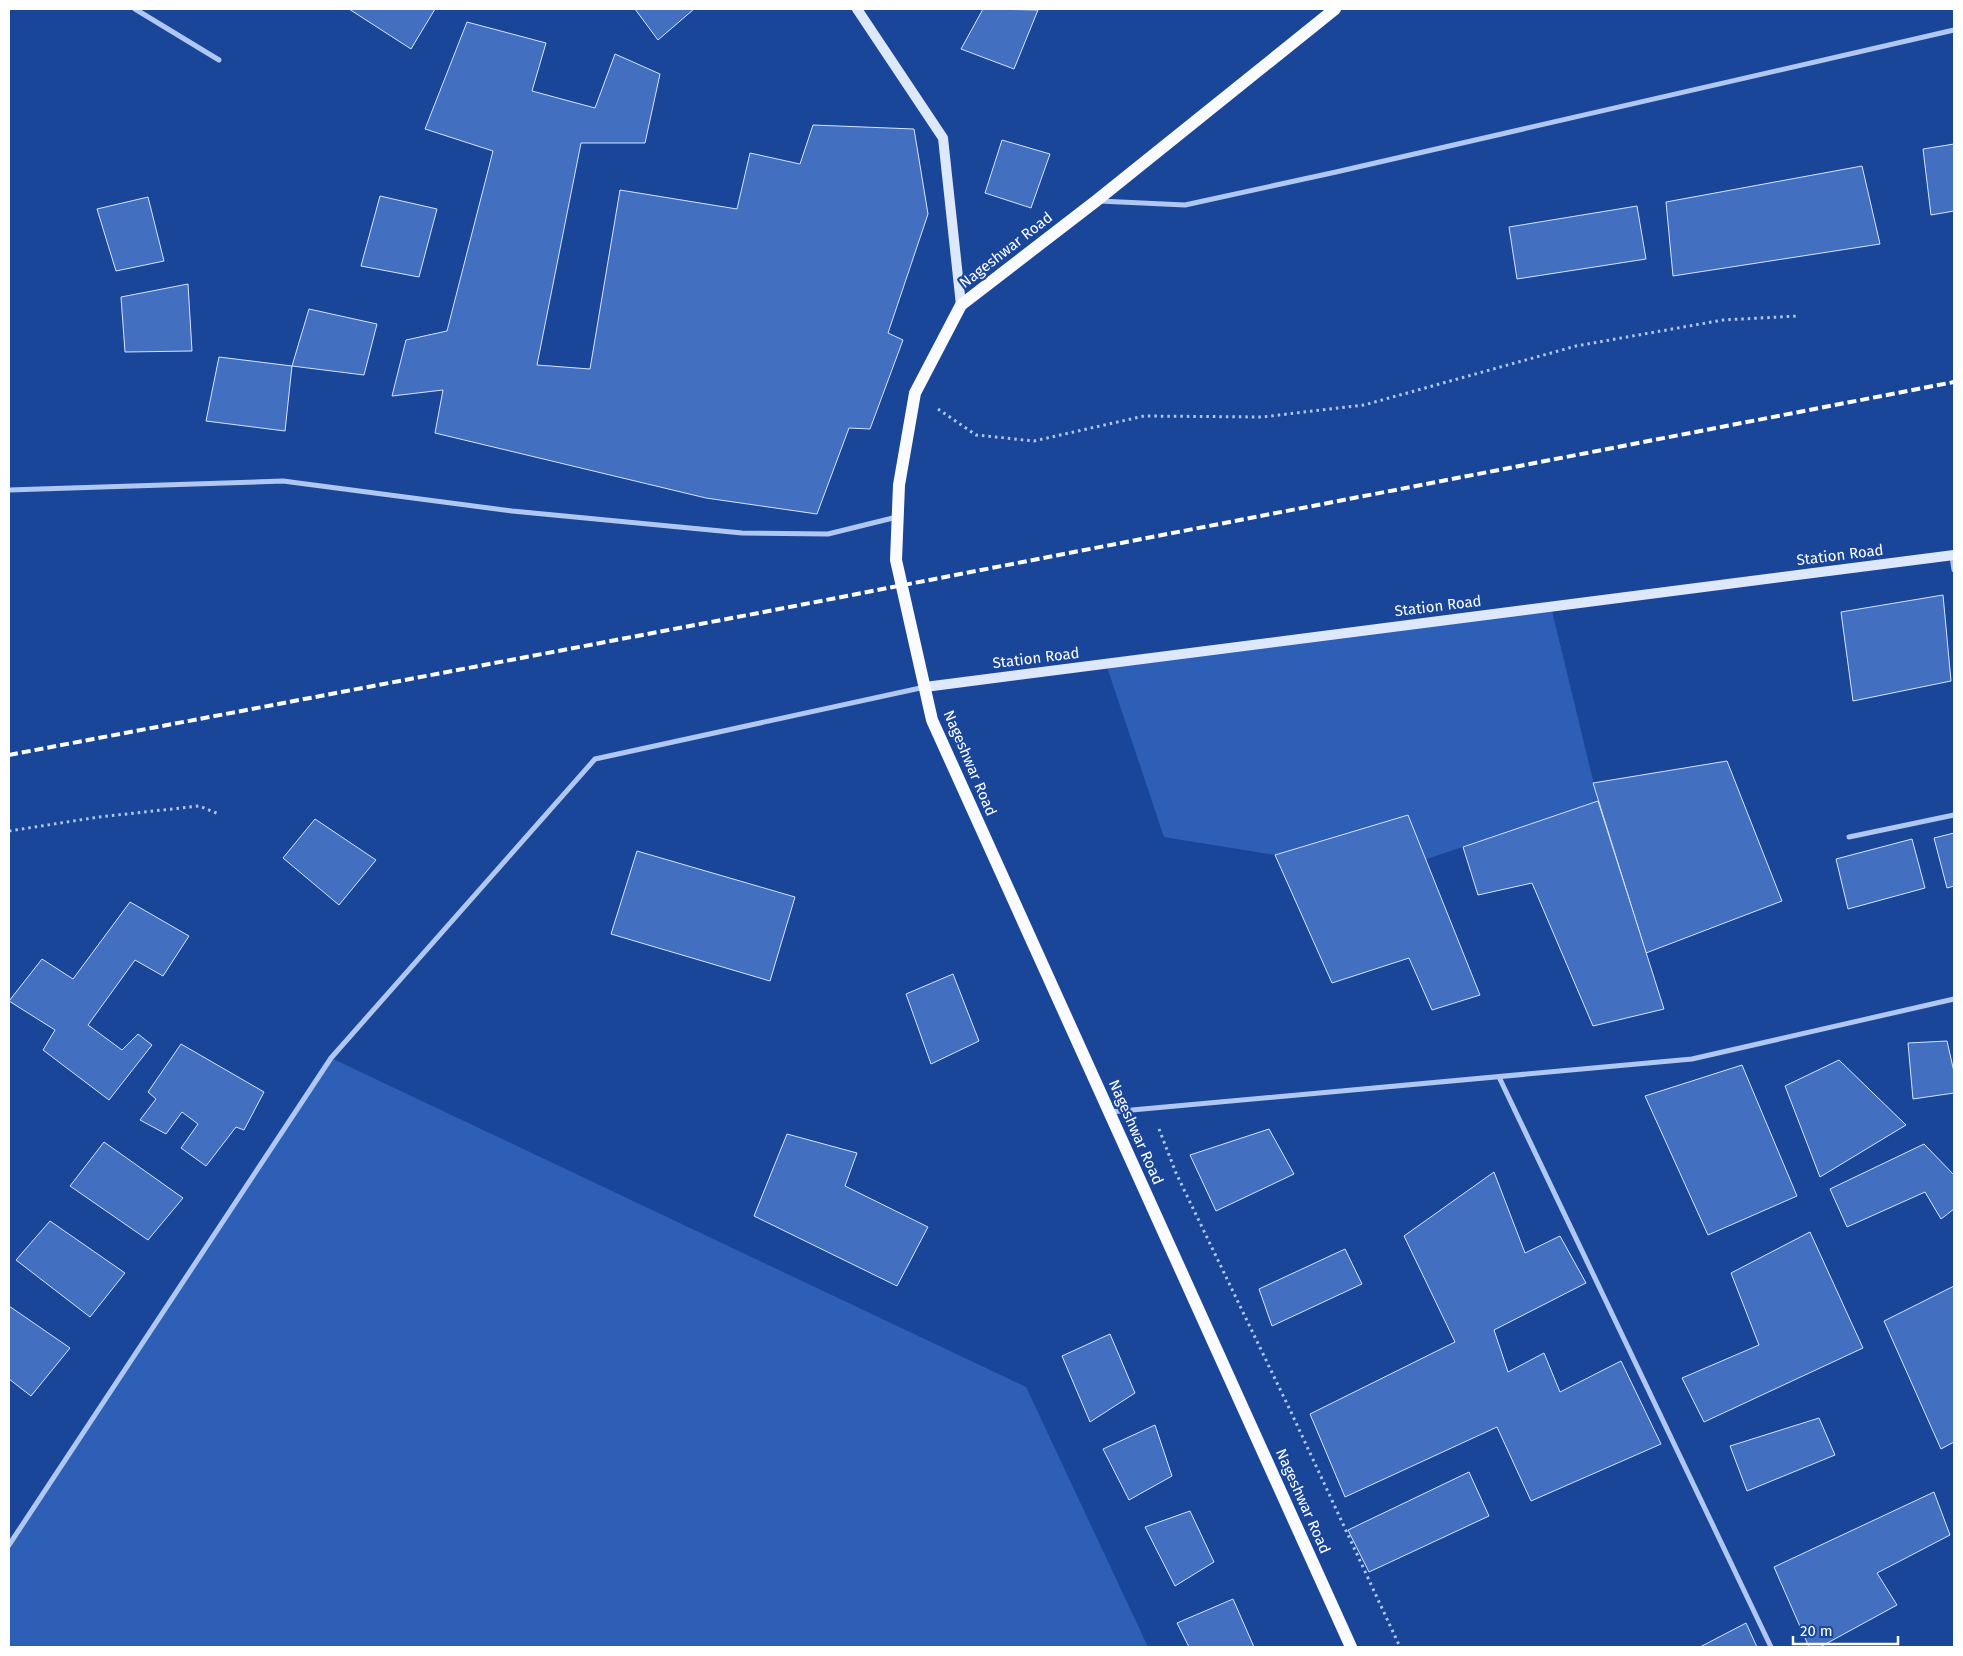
<svg xmlns="http://www.w3.org/2000/svg" width="1963" height="1656" font-family="'Fira Sans',sans-serif">
<style>
.green{fill:#2e5fb7}
.building{fill:#436fc1;stroke:#d7e4fc}
.lines{fill:none;stroke-linecap:round;stroke-linejoin:round}
.path{stroke:#b0c7f1;stroke-width:3;stroke-dasharray:2.5 4;stroke-linecap:butt}
.street{stroke:#b0c7f1;stroke-width:5}
.secondary{stroke:#dee8fc;stroke-width:10}
.primary{stroke:#fafbff;stroke-width:12}
.rail{stroke:#fff;stroke-width:4;stroke-dasharray:9 4;stroke-linecap:butt}
.labels{text-anchor:middle;stroke-width:4.5;stroke-linejoin:round;paint-order:stroke}
.street-label{font-size:15px;fill:#fff;stroke:#1a469a}
</style>
<rect width="100%" height="100%" fill="#1a469a"/>
<g class="green">
<path d="M1551,607L1598,801L1424,860L1408,815L1275,855L1164,837L1106,664Z"/>
<path d="M331,1058L1026,1387L1148,1647H9V1545Z"/>
</g>
<g class="building">
<path d="M349,9H435L411,49Z"/>
<path d="M635,9H694L658,40Z"/>
<path d="M983,9L1038,10L1014,69L961,49Z"/>
<path d="M467,22L546,43L532,91L595,108L615,54L660,74L645,143H581L537,365L590,369L620,190L737,209L750,153L800,164L813,125L914,129L928,214L888,333L903,340L870,429L849,428L817,514L706,498L435,433L443,390L392,396L406,340L447,331L493,151L425,129Z"/>
<path d="M1002,140L1050,154L1031,208L985,193Z"/>
<path d="M1954,144V211L1931,215L1923,149Z"/>
<path d="M1862,166L1880,244L1673,276L1666,202Z"/>
<path d="M380,196L437,209L419,277L361,266Z"/>
<path d="M148,197L164,261L116,271L97,209Z"/>
<path d="M1637,206L1646,259L1517,279L1509,227Z"/>
<path d="M188,284L192,351L125,352L121,297Z"/>
<path d="M309,309L377,324L364,375L292,366Z"/>
<path d="M219,357L292,366L285,431L206,421Z"/>
<path d="M1943,595L1951,681L1853,701L1841,612Z"/>
<path d="M1727,761L1782,901L1646,953L1593,783Z"/>
<path d="M1598,801L1664,1009L1593,1026L1532,883L1478,895L1463,847Z"/>
<path d="M1408,815L1480,995L1432,1010L1409,958L1332,983L1275,855Z"/>
<path d="M315,819L376,860L339,905L283,858Z"/>
<path d="M1954,833V886L1947,888L1934,838Z"/>
<path d="M1912,839L1925,888L1848,909L1836,859Z"/>
<path d="M637,851L795,897L770,981L611,934Z"/>
<path d="M130,902L189,936L163,976L135,960L88,1025L122,1050L138,1034L152,1045L109,1100L43,1050L55,1030L9,1001L42,959L73,979Z"/>
<path d="M953,974L979,1041L931,1064L906,994Z"/>
<path d="M1947,1041L1954,1072V1093L1913,1099L1908,1043Z"/>
<path d="M181,1044L264,1092L244,1130L236,1127L206,1166L181,1148L198,1124L182,1112L166,1134L140,1120L156,1099L148,1092Z"/>
<path d="M1839,1060L1906,1125L1820,1177L1785,1086Z"/>
<path d="M1742,1065L1797,1196L1708,1235L1645,1096Z"/>
<path d="M1269,1129L1294,1174L1216,1211L1190,1155Z"/>
<path d="M787,1134L857,1153L845,1186L928,1227L897,1286L754,1216Z"/>
<path d="M104,1142L183,1198L148,1240L70,1186Z"/>
<path d="M1924,1144L1954,1175V1209L1941,1219L1925,1192L1847,1227L1830,1189Z"/>
<path d="M1494,1172L1525,1253L1560,1236L1586,1283L1494,1330L1508,1372L1544,1353L1560,1392L1621,1361L1661,1444L1531,1501L1497,1427L1345,1497L1310,1414L1455,1342L1404,1236Z"/>
<path d="M50,1221L125,1273L90,1317L16,1260Z"/>
<path d="M1810,1232L1863,1348L1704,1422L1682,1378L1759,1345L1731,1273Z"/>
<path d="M1345,1249L1362,1284L1272,1326L1259,1289Z"/>
<path d="M1954,1286V1442L1941,1449L1884,1321Z"/>
<path d="M9,1306L70,1348L31,1396L9,1379Z"/>
<path d="M1110,1334L1135,1393L1090,1422L1062,1356Z"/>
<path d="M1819,1418L1835,1455L1747,1491L1730,1446Z"/>
<path d="M1155,1425L1172,1476L1129,1500L1103,1449Z"/>
<path d="M1469,1472L1489,1516L1369,1572L1348,1530Z"/>
<path d="M1934,1492L1950,1535L1877,1573L1897,1605L1820,1647H1809L1774,1567Z"/>
<path d="M1190,1511L1214,1562L1175,1586L1145,1527Z"/>
<path d="M1233,1599L1254,1647H1189L1177,1623Z"/>
<path d="M1746,1623L1757,1647H1700Z"/>
</g>
<g class="lines">
<g class="path">
<path d="M938,409L976,435L1034,441L1144,416L1262,417L1364,405L1576,346L1723,320L1798,316"/>
<path d="M9,831L99,817L199,806L219,814"/>
<path d="M1159,1129L1176,1173L1291,1412L1400,1647"/>
</g>
<g class="street">
<path d="M135,9L219,60"/>
<path d="M1099,201L1185,205L1336,172L1954,30"/>
<path d="M9,490L283,481L512,511L742,533L828,534L897,517"/>
<path d="M1952,556L1954,570"/>
<path d="M1849,837L1954,815"/>
<path d="M1499,1077L1771,1647"/>
<path d="M1110,1112L1692,1059L1954,999"/>
<path d="M9,1545L331,1058L595,759L925,687"/>
</g>
<g class="secondary">
<path d="M857,9L943,138L961,305"/>
<path d="M925,687L1954,555"/>
</g>
<path class="primary" d="M1335,9L1096,201L961,305L915,393L899,485L896,560L932,720L1351,1647"/>
<path class="rail" d="M9,755L769,611L1954,382"/>
</g>
<g class="labels">
<g class="street-label">
<text transform="translate(1006 250) rotate(-38)" y="5">Nageshwar Road</text>
<text transform="translate(1840 555) rotate(-7)" y="5">Station Road</text>
<text transform="translate(1438 606) rotate(-7)" y="5">Station Road</text>
<text transform="translate(1036 658) rotate(-7)" y="5">Station Road</text>
<text transform="translate(970 763) rotate(67)" y="5">Nageshwar Road</text>
<text transform="translate(1136 1132) rotate(66)" y="5">Nageshwar Road</text>
<text transform="translate(1303 1501) rotate(66)" y="5">Nageshwar Road</text>
</g>
</g>
<rect width="1963" height="1656" fill="none" stroke="#ffffff" stroke-width="20"/>
<path d="M1793 1636v8h105v-8" fill="none" stroke="#ffffff" stroke-width="2.5"/>
<text x="1800" y="1636" font-size="15" fill="#ffffff" stroke="#1a469a" stroke-width="4" paint-order="stroke">20 m</text>
</svg>
